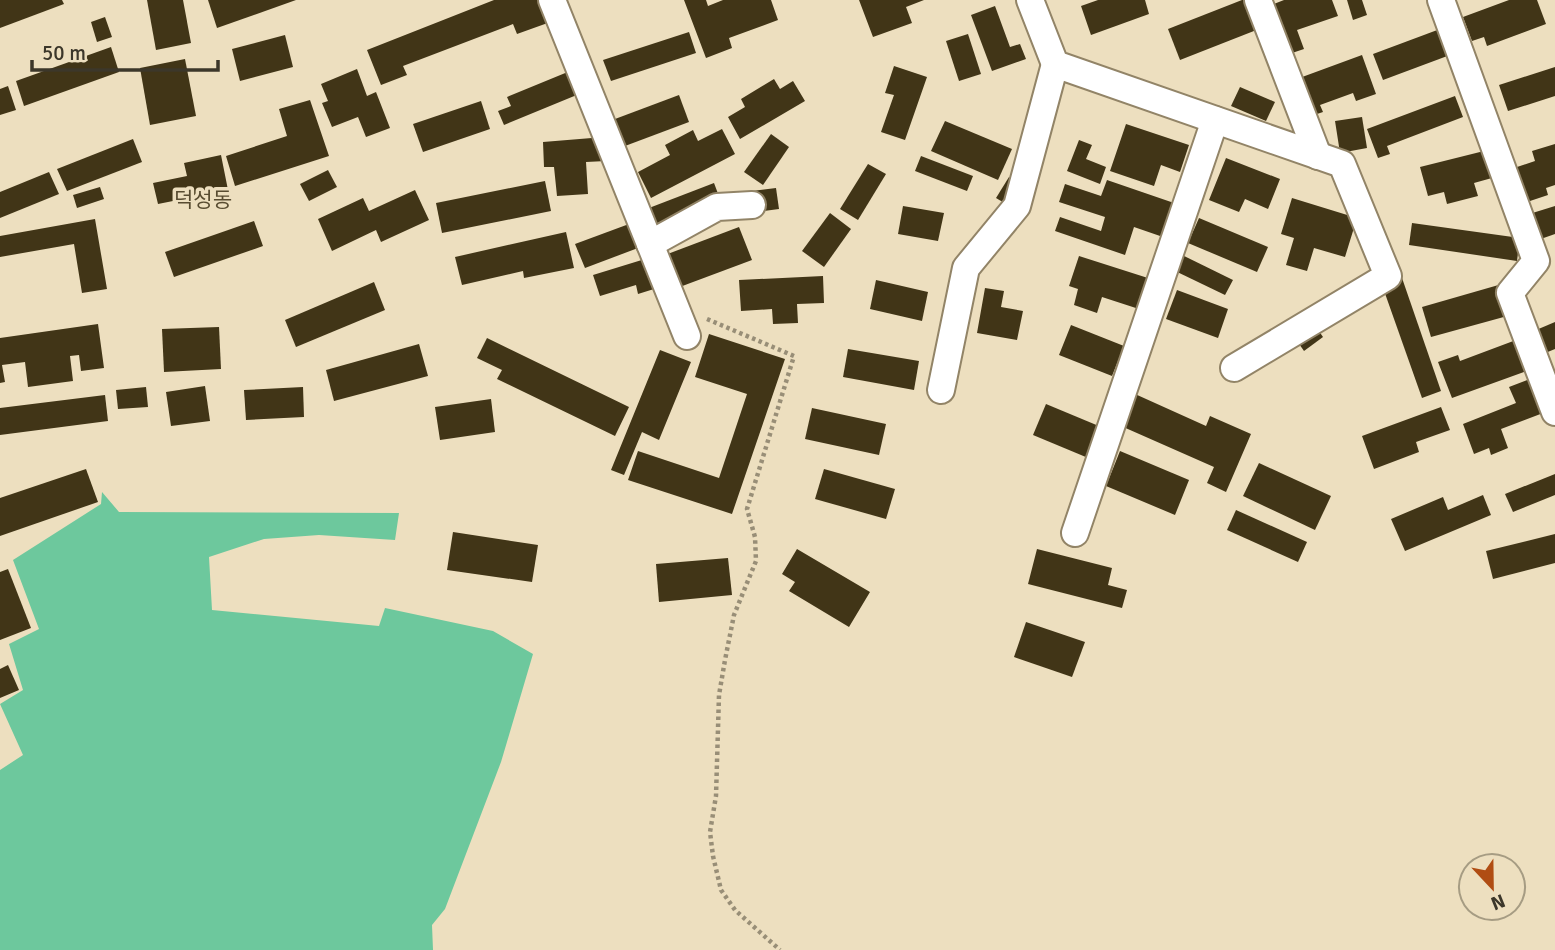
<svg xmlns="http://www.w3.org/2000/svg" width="1555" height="950" font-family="Signika,'Noto Sans KR',sans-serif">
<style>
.green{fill:#6dc89d}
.building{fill:#413517}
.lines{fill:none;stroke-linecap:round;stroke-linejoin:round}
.minor-casing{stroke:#928467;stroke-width:30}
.path{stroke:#988e77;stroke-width:4.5;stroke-dasharray:3.5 3.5;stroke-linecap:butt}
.minor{stroke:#fff;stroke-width:26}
.labels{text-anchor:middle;stroke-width:7;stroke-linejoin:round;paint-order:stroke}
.quarter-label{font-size:21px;fill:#584c31;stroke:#eddfbf}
</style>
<rect width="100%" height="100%" fill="#eddfbf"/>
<path class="green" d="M102,492L119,512L399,513L395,540L319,535L264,539L209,557L212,610L379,626L385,608L493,631L533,654L501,762L445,909L432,925L433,950H0V770L23,755L0,704L23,690L9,644L39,629L13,560L101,504Z"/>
<g class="building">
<path d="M0,0H62L64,4L0,28Z"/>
<path d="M147,0H183L191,43L156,50Z"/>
<path d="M208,0H296L217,28Z"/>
<path d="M494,0H548L556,20L517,34L513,24L403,66L407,75L381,85L367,50Z"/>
<path d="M684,0H706L708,6L723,0H771L778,20L729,38L732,48L706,58Z"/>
<path d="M859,0H924L906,7L912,23L873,37Z"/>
<path d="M1098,0H1145L1149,14L1091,35L1081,6Z"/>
<path d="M1242,0H1248L1259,29L1180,60L1168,29Z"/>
<path d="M1284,0H1332L1338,16L1297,30L1304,49L1283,56L1266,7Z"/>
<path d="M1347,0H1362L1367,15L1353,20Z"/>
<path d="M1509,0H1537L1546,24L1487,46L1484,37L1472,41L1463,17Z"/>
<path d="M995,6L1010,47L1020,44L1026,59L992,71L971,15Z"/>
<path d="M105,17L112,37L97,42L91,22Z"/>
<path d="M1440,29L1450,55L1383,80L1373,54Z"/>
<path d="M689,32L696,53L611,81L603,60Z"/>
<path d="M968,34L981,74L959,81L946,41Z"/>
<path d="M285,35L293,67L240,81L232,49Z"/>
<path d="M111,47L119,72L24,106L16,81Z"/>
<path d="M1362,55L1376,94L1356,101L1353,93L1320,105L1323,112L1308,117L1294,80Z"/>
<path d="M185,59L196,116L150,125L140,68Z"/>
<path d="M894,66L927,77L905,140L881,132L894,95L885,93Z"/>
<path d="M1555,67V96L1508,111L1499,85Z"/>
<path d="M357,69L367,96L376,92L390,128L366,137L358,117L332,127L322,103L328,101L321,84Z"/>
<path d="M575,69L584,92L504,125L498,111L511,106L507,97Z"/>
<path d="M774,79L780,89L793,81L805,101L740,139L728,117L745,107L741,99Z"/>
<path d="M8,86L16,110L0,115V89Z"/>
<path d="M1240,87L1275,102L1266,121L1231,106Z"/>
<path d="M679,95L689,122L625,146L615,119Z"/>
<path d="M1455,96L1463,117L1387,146L1390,154L1378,158L1367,129Z"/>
<path d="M310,100L329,156L235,186L226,156L287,136L279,109Z"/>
<path d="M481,101L490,129L423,152L413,124Z"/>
<path d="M1362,117L1367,148L1340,153L1335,121Z"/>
<path d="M945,121L1012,149L998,180L931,151Z"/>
<path d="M1126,124L1189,145L1180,172L1161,165L1154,186L1110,171Z"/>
<path d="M722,129L735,154L651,198L638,172L670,155L665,145L693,130L698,141Z"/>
<path d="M771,134L789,147L763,185L744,172Z"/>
<path d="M604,137L606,161L586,162L588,194L557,196L554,167H544L543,142Z"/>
<path d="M133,139L142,162L67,191L57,169Z"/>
<path d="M1079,140L1092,145L1086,159L1106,167L1100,184L1067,171Z"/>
<path d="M1555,144V185L1546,188L1548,195L1521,204L1511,169L1535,161L1532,151Z"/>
<path d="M1492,149L1499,176L1474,183L1478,196L1447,204L1444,192L1428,196L1420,167Z"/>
<path d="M221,155L228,190L158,204L153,183L187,176L184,163Z"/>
<path d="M921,156L973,176L967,191L915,171Z"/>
<path d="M1226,158L1280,179L1268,209L1245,199L1239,212L1209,200Z"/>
<path d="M868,164L886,174L858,220L840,209Z"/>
<path d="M328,170L337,187L309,201L300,184Z"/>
<path d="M49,172L59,194L0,218V192Z"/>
<path d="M1009,177L1018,183L1006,204L996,198Z"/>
<path d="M1107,180L1174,203L1163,237L1134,227L1125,255L1055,231L1060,217L1101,231L1105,217L1059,202L1065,184L1101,196Z"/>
<path d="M545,181L551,211L442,233L436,203Z"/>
<path d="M714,183L720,199L655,224L649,208Z"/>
<path d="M100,187L104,199L77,208L73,195Z"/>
<path d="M776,188L779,209L755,212L752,191Z"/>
<path d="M415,190L429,220L381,242L376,230L332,251L318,219L363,198L369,211Z"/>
<path d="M1292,198L1357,218L1345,257L1314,248L1307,271L1286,265L1294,238L1281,234Z"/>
<path d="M903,206L944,213L938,241L898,234Z"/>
<path d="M1555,206V234L1535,241L1526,215Z"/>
<path d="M830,213L851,229L824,267L802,251Z"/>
<path d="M1199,218L1268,247L1257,272L1188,243Z"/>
<path d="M95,219L107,289L82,293L74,244L0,257V236Z"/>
<path d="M254,221L263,246L174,277L165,252Z"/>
<path d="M1412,223L1520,238L1517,261L1409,245Z"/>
<path d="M629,224L638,248L585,268L575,244Z"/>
<path d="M739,227L752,260L677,288L665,255Z"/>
<path d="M566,232L574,268L524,278L523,271L462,285L455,257Z"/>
<path d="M1178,253L1233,280L1225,295L1171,269Z"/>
<path d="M1079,256L1151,279L1142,310L1102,297L1097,313L1074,305L1078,289L1069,286Z"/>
<path d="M645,259L654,289L638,294L636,285L600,296L593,275Z"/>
<path d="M823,276L824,303L797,304L798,323L773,324L772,309L741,311L739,280Z"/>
<path d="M1402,278L1441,391L1422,398L1382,285Z"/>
<path d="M876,280L928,292L922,321L870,309Z"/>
<path d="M374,282L385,310L296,347L285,320Z"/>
<path d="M1502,284L1511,315L1431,337L1422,307Z"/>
<path d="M985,288L1004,291L1001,307L1023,311L1017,340L977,333Z"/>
<path d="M1177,290L1228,309L1218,338L1166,319Z"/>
<path d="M1307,314L1323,337L1304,351L1288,328Z"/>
<path d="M1555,322V349L1538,356L1529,333Z"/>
<path d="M98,324L104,368L81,371L79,355L70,356L73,381L28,387L25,362L2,365L5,382L0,383V338Z"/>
<path d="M1071,325L1124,346L1112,376L1059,355Z"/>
<path d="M219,327L221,369L164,372L162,329Z"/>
<path d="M709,334L785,359L732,514L628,480L638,451L719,478L747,394L695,377Z"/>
<path d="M487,338L629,407L615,436L497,379L502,370L477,358Z"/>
<path d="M1516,340L1527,371L1452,398L1438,362L1458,355L1460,361Z"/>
<path d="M419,344L428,376L334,401L326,370Z"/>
<path d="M848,349L919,361L914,390L843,377Z"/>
<path d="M660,350L691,362L659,440L642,432L624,475L611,470Z"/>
<path d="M1538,376L1551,410L1501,429L1508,448L1491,455L1489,448L1474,454L1463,424L1516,403L1509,387Z"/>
<path d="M205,386L210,421L171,426L166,392Z"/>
<path d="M146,387L148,407L118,409L116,390Z"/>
<path d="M303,387L304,417L246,420L244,390Z"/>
<path d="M1135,394L1206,426L1210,416L1251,434L1226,492L1207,483L1214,467L1121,426Z"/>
<path d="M105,395L108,421L0,435V408Z"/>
<path d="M491,399L495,432L440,440L435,407Z"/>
<path d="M1046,404L1106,429L1093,460L1033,435Z"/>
<path d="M1441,407L1450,430L1416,442L1419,452L1374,469L1362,436Z"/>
<path d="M812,408L886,424L879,455L805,439Z"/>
<path d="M1120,451L1189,480L1175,515L1106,486Z"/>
<path d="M1259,463L1331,496L1315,530L1243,496Z"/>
<path d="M86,469L98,502L0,536V498Z"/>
<path d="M824,469L895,489L886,519L815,499Z"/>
<path d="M1555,474V495L1513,512L1505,494Z"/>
<path d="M1483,495L1491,515L1405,551L1391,519L1443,497L1448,510Z"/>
<path d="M1236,510L1307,542L1298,562L1227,530Z"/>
<path d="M453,532L538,545L532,582L447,570Z"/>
<path d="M1555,534V563L1493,579L1486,551Z"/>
<path d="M797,549L870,592L849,627L789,591L795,582L782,574Z"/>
<path d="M1037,549L1112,568L1108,585L1127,590L1122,608L1028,584Z"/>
<path d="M728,558L732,595L659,602L656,564Z"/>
<path d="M8,569L31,628L0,640V572Z"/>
<path d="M1026,622L1085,642L1072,677L1014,657Z"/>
<path d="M8,665L19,690L0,698V669Z"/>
</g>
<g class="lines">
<defs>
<g id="minor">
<path d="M552,0L687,336"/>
<path d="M1030,0L1055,64L1342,164L1388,276L1234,368"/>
<path d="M1258,0L1318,156"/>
<path d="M1441,0L1536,261L1510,293L1555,412"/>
<path d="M650,244L717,207L752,205"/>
<path d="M941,390L966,268L1017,206L1055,64"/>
<path d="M1075,533L1215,120"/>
</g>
</defs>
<use href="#minor" class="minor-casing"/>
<path class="path" d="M707,319L794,356L747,509L755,537L756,561L734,615L725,660L719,695L716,796L710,832L713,856L721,890L735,910L780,950"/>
<use href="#minor" class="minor"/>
</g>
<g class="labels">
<g class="quarter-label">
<text x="203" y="207">덕성동</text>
</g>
</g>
<g transform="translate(1492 887) rotate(158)"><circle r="33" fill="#eddfbf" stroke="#a69c83" stroke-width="2"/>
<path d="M0-5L12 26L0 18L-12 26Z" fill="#b04d13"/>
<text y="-10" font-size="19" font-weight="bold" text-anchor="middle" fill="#3c372a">N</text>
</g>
<path d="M32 60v10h186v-10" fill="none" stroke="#3c372a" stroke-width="3.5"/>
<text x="42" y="60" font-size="21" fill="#3c372a" stroke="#eddfbf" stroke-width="5" paint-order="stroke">50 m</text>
</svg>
